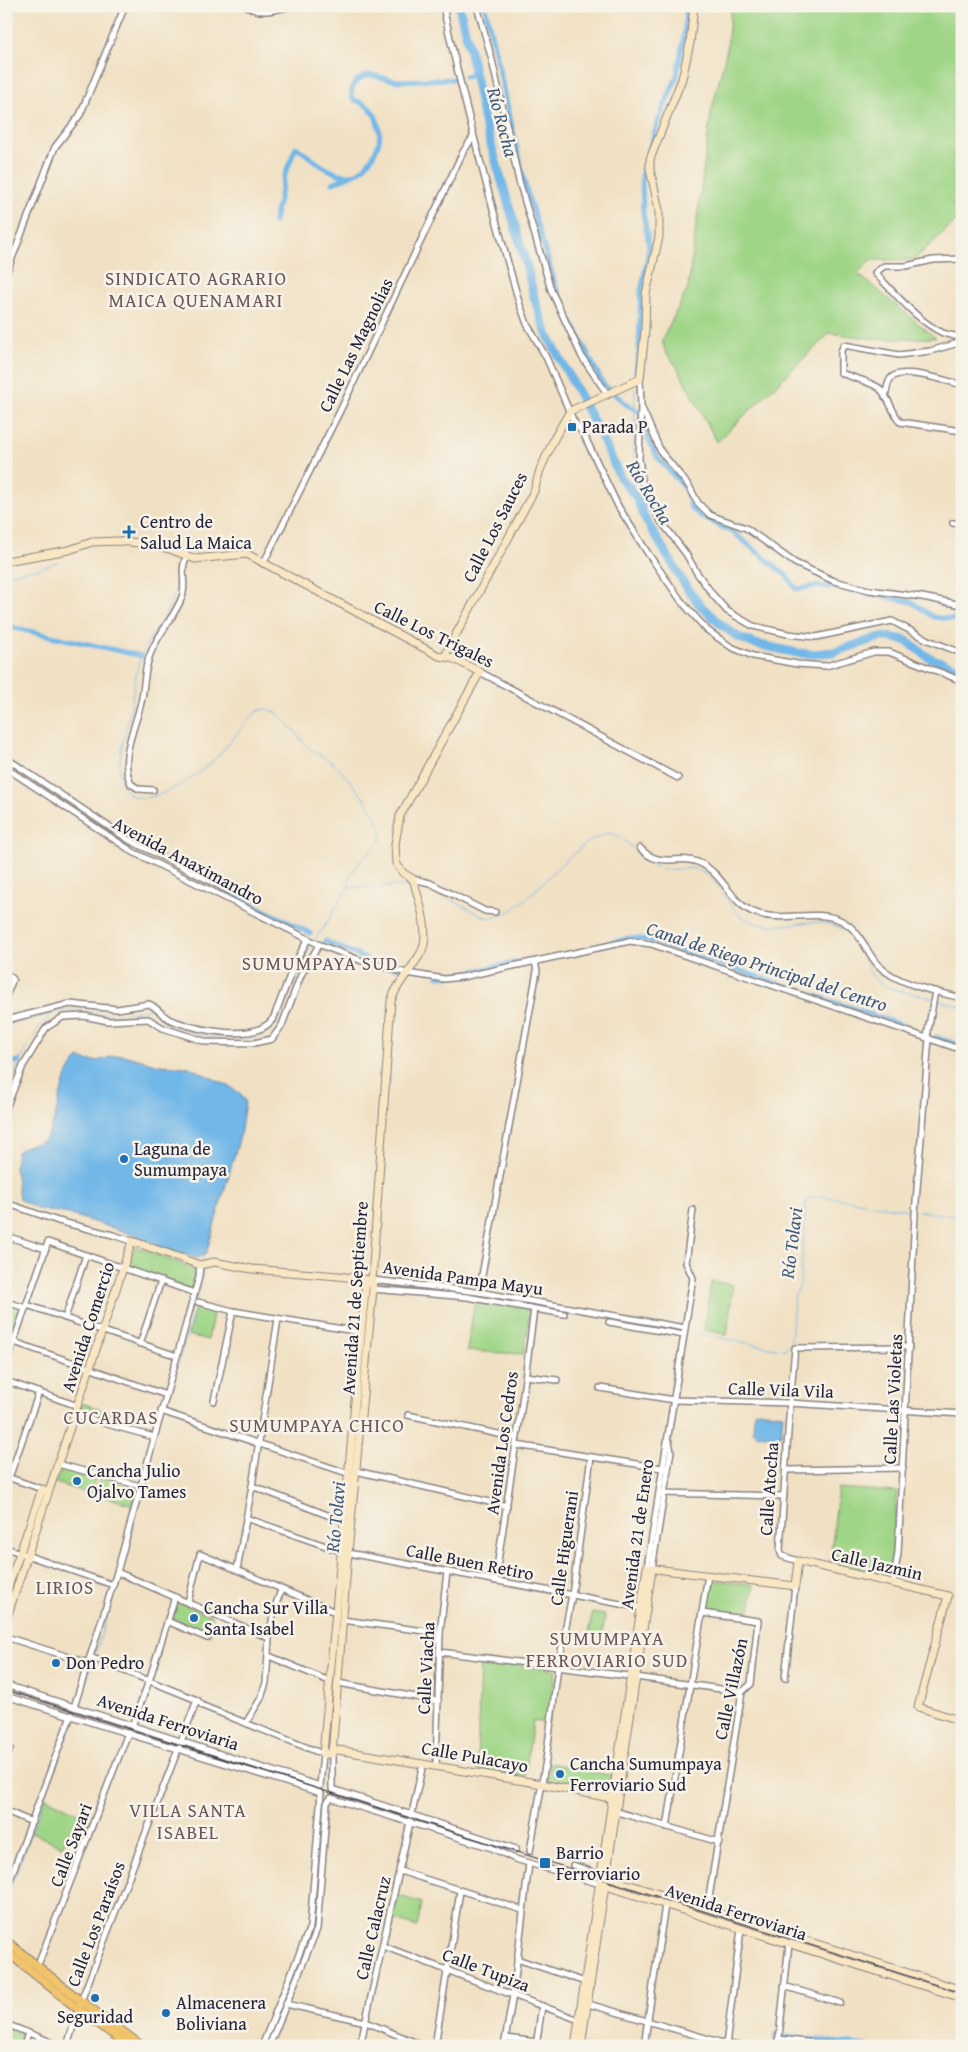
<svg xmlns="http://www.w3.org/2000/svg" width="968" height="2052" font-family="'Gentium Book Plus',serif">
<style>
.green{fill:#9fd586;stroke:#607c60}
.water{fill:#71b7e8;stroke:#4a6c92}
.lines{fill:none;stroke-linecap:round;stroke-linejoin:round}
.stream{stroke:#71b7e8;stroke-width:1}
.canal{stroke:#71b7e8;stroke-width:5}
.river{stroke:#71b7e8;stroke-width:9}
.street-casing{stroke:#8a8280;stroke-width:8}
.secondary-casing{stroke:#8a8280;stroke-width:9}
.primary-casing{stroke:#8a8280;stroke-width:10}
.street{stroke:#fff;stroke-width:5}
.secondary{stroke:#f9e7c3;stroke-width:7}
.primary{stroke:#f1c36a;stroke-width:8}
.tram{stroke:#22223b;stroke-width:1}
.poi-dot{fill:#1f6fb2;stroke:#f7f3e8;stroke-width:2}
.labels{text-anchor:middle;stroke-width:5;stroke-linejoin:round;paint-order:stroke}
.street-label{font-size:18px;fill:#22223b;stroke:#f7f3e8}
.poi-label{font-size:18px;fill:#22223b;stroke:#f7f3e8;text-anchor:start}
.water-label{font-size:19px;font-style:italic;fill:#3e5678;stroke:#f7f3e8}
.neighbourhood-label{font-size:19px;letter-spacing:1px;fill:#6c545b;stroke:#f7f3e8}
</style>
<rect width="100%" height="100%" fill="#f7f3e8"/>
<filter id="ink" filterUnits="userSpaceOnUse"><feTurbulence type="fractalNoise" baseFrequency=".02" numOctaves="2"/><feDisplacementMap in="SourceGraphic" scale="10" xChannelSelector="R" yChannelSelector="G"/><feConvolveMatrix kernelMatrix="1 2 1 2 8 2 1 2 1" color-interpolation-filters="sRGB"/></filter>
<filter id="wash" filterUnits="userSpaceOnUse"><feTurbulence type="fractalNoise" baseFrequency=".0096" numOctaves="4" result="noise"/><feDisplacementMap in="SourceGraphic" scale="20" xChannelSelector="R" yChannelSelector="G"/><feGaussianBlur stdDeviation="1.12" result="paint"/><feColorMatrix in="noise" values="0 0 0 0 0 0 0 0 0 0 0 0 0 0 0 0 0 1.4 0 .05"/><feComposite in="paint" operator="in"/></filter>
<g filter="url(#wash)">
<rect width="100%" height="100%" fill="#f1e1c4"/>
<g class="green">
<path d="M731,6H962V215L914,260H870L858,274L936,338L876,339L830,333L717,442L677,367L665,351L662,340L688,288L711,113L727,49Z"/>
<path d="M137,1247L194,1269L193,1287L190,1289L130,1268L129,1266L135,1248Z"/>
<path d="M711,1281L733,1285L727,1335L704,1330Z"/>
<path d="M475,1300L525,1308L530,1312L524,1354L467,1351Z"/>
<path d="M6,1304L20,1308L21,1311L6,1354Z"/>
<path d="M196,1305L214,1309L208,1340L188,1335Z"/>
<path d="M82,1403L153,1427L152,1431L81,1412L80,1410Z"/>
<path d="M62,1468L96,1477L91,1494L55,1483Z"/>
<path d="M101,1478L137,1488L133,1505L95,1494L99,1480Z"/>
<path d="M838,1488L897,1492L890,1578L886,1579L830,1564Z"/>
<path d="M712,1580L754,1585L749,1617L707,1611Z"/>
<path d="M177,1601L212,1616L210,1635L172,1618Z"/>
<path d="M592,1613L605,1615L602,1636L589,1634Z"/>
<path d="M480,1660L556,1670L548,1723L533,1721L525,1777L477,1770Z"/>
<path d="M550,1763L614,1776L610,1794L546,1781Z"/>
<path d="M45,1797L92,1820L85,1837L69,1831L63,1846L31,1833Z"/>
<path d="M397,1895L422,1903L417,1927L392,1919Z"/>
<path d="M6,2027L24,2035L22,2046H6Z"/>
</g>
<g class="water">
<path d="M123,1055L159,1065L189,1067L229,1086L241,1094L245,1101L240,1136L206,1254L197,1258L161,1248L135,1235L65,1213L37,1209L19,1199L15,1166L17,1152C28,1141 42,1146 47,1137C61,1112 58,1078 79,1058C101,1066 102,1056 123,1055Z"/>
<path d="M758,1411L783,1414L781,1434L779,1436L756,1434L753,1431L754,1412Z"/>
</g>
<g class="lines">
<g class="stream">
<path d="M635,388L633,487L637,498"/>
<path d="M6,574L38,569L58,562"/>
<path d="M176,576C179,606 152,628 142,654C134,674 133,697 129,717C125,735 116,764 121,781C132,818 183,784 201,771C225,754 237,728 258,711C279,701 296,737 310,749C317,755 326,757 333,763C348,777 381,815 382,835C383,847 349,862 348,887L323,929L314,940"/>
<path d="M348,887L412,886"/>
<path d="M418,887L440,894L485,917C522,925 566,840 611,833C629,838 638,859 656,867C673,874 690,862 707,874C724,888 729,912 750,921C780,934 813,912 842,929C865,942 863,973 881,984C894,991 917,994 932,998"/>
<path d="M936,1000L962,1007"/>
<path d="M6,1026L69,1009L111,1015H122L150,1008C157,1013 162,1021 171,1025C193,1035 255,1049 274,1027C284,1016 287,995 292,981C298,968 305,955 312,943"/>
<path d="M6,1097C17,1067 27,1039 50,1015"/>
<path d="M918,1211L962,1217"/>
<path d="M203,1256V1261"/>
<path d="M376,1285L465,1294L679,1330"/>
<path d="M693,1333L775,1348L785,1349L791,1342L794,1297L800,1285L806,1203L809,1198L822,1196L914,1211"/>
<path d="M175,1374L195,1307L204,1267"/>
<path d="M123,1565L136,1514"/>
<path d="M96,1652L119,1578"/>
<path d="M81,1698L93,1661"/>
<path d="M328,1749L330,1717"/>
<path d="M6,1900L74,1718"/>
<path d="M266,2046L314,1927L324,1800L326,1794L327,1760"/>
</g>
<g class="canal">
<path d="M255,6H270"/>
<path d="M485,6L526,189L560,299L603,384L627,405L642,413L644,431L658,458L687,490L691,508L702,517L734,533L787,576L796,589L816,586L843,588L912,602L933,617L962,620"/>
<path d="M465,77L475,74"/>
<path d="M333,183L349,176"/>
<path d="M274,222L284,177L296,147C311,157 331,177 350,175C364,174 376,153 379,141C381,132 378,119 372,111C368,104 360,103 353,99L351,95L353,86L355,82L365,76L370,75L398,81L453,79"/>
<path d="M636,371L639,350L641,291L647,263L649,244L643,213L642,173L659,119L677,76L685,30L686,6"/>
<path d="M6,626L142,656"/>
<path d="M6,762L50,790"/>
<path d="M224,890L310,933"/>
<path d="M325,941L375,963"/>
<path d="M602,945L629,938L648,940L905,1026"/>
<path d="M393,967L404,969"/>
<path d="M438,976H449L518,962"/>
<path d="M936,1037L962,1046"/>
<path d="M6,1064L19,1061"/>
<path d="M782,2036L826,2041"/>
<path d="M831,2042L867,2046"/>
<path d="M776,2046V2035"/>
</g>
<path class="river" d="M459,6L469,47L484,121L525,260L534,297L546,332L603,440L620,477L637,498L644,517L687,588L700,605L718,622L738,637L752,643L797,653L812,654L834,652L880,637H889L905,640L928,657L962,670"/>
</g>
</g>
<g filter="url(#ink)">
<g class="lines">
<defs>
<g id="street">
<path d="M246,6C260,15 276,10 291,6"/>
<path d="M443,6C464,106 491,204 519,302L527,324L546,357L573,420L584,435L618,506L647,552L682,602L707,630L731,647L753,656L797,664L826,666L874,652H889L962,681"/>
<path d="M477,6L492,60L519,181L551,290L582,357L608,395"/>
<path d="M962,259L933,260L906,266H884L875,273C894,292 918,322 943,333C949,335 956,336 962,338"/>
<path d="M6,274L55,147L80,115L125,6"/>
<path d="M962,342L930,351L899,355L844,345L841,351V373C851,377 871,382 879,388C889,397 892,412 900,422L962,431"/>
<path d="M640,379L641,405L639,459L643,488L661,521L686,554L697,573L713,595L727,611L753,626L788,634L816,637L892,621L928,640L962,653"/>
<path d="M885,397C887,391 887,382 891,378C902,366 948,381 962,385"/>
<path d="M641,406L661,452L689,486L698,503L710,515L746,528L795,563L834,581L869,590L922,597L962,605"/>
<path d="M961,478H962"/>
<path d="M953,523L962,524"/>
<path d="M263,564L340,411L463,152L473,137"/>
<path d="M480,672L678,778"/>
<path d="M6,758L129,840L228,890"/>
<path d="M6,768L133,852L318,944L362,961L407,973L444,979L462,977L630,941L651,944L962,1050"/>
<path d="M153,790L139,789L131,784C118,757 137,725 142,698C145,682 144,666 152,650C160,631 175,616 182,597C187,584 179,568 187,556"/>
<path d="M640,848C660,870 679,853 700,863C724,874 731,905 756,913C784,923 815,908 842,921C861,931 865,951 878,965C896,984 937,992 962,998"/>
<path d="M413,879L430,883L485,911L495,912"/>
<path d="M6,973L13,979L6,996"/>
<path d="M6,1020L70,1004L117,1009L149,1004C158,1008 162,1016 171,1020C195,1029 258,1045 274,1017L294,965L308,939"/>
<path d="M927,1037L935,991"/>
<path d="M6,1108L23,1066L46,1028L63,1017L84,1016L108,1021L148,1019L163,1028L207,1042L254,1043L272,1039L282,1025L301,975L319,945"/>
<path d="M6,1203L58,1221L113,1235L132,1241"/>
<path d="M6,1236L46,1249"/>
<path d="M6,1246L10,1237"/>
<path d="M372,1280L479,1292L685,1328"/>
<path d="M373,1289L467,1297L564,1314"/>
<path d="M479,1292L537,971L535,962"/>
<path d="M6,1302L26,1308"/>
<path d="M198,1302L233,1311L361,1332"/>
<path d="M27,1305L177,1356"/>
<path d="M65,1318L86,1255"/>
<path d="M609,1322L684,1335"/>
<path d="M14,1342L166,1395"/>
<path d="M140,1344L161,1281"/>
<path d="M6,1364L48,1242L195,1293"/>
<path d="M526,1376L557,1380"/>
<path d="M6,1381L78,1406"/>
<path d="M600,1388L674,1400L790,1403L962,1414"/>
<path d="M214,1401L233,1311"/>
<path d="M161,1411L347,1473"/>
<path d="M75,1415L154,1437"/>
<path d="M408,1415L517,1438"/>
<path d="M516,1445L668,1469"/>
<path d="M58,1464L140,1486"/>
<path d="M786,1470L903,1468"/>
<path d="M356,1471L507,1506"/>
<path d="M7,1477L42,1489"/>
<path d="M9,1478L39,1392"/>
<path d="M252,1486L343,1521"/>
<path d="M661,1493L784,1496"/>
<path d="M246,1518L340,1551"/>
<path d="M6,1548L113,1585"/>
<path d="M348,1553L642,1608"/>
<path d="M798,1561L782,1556L780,1550L790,1403L795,1348L909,1347"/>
<path d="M647,1568L693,1278L686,1263L693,1210"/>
<path d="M652,1569L671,1451L669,1442"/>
<path d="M237,1570L252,1486L278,1319"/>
<path d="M117,1572L269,1638"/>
<path d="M495,1581L521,1410L534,1309"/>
<path d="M893,1583L898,1553L915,1214L929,1038"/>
<path d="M188,1602L200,1554L335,1612"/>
<path d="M702,1613L758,1621L751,1684L742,1692L707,1910"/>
<path d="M342,1620L440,1633"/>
<path d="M167,1621L207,1638"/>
<path d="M6,1637L88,1663"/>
<path d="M440,1652L636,1677L742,1692"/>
<path d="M269,1656L329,1681"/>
<path d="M785,1678L795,1586"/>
<path d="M338,1683L438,1701"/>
<path d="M6,1685L320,1786L323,1754L203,1706L197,1700L90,1657"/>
<path d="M6,1696L321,1793L310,1927L262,2046"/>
<path d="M74,1707L117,1572L199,1277L200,1265"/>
<path d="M246,1723L261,1698L266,1683L269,1638L274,1610L281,1590"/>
<path d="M132,1726L149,1681L175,1597"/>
<path d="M6,1748L10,1749L6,1759"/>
<path d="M332,1754V1789L516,1849"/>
<path d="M436,1766L440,1633L447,1572"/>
<path d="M6,1811L32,1822"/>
<path d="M614,1811L719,1842"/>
<path d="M667,1827L708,1575"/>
<path d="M530,1851L546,1760L558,1667L572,1595L591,1457"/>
<path d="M573,1865L601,1875"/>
<path d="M400,1871L522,1910"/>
<path d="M6,1890L71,1715"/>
<path d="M383,1946L579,2020"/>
<path d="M517,1959L585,1982"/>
<path d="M38,1965L128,1733"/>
<path d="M784,1986L840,2003"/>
<path d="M585,2003L726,2044L741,2046"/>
<path d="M286,2004L366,2022L424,2046"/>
<path d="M6,2024L61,2046"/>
<path d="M506,2038L536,2042"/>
<path d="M778,2039L844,2046"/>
<path d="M726,2045L741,1929"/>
<path d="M24,2046L28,2033"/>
<path d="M67,2046L81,2001L197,1700"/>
<path d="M269,2046L317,1929L327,1803L331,1798L492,1848L515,1859L600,1884"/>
<path d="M360,2046L423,1764"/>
<path d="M435,2046L460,1891"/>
<path d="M504,2046L513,1995L529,1863"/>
<path d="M536,2046L542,2006"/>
<path d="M644,2046L665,1905"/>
<path d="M778,2046L789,1944"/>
</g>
<g id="secondary">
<path d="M6,561L69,550L92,542L119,541L149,544L170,549L195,559L247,554L439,656L452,658L480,672L400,816L395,844L396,863L403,873L413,879C418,897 428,926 424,944C423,953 416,960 411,968C403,979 395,988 391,1001L372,1280L373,1289L348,1553L332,1754H323L366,1280"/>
<path d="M446,657L447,651L534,491L540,470L554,439L570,411L640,379L645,331L646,294L659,237V210L650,169V159L682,79L690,43L694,6"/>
<path d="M6,1593L42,1489L48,1491"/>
<path d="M6,1620L132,1241L200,1265L214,1262L252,1269L338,1276L369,1280"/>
<path d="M332,1749L542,1784L615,1799"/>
<path d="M602,1876L962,1990"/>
<path d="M603,1885L962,1998"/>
<path d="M575,2046L647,1568L795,1586L798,1561L948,1596L918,1707L962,1721"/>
<path d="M581,2046L652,1569"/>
</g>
<g id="primary">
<path d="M6,1941L81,2001L142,2046"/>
<path d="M6,1951L78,2009L129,2046"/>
</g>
</defs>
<use href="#street" class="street-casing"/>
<use href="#secondary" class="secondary-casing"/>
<use href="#primary" class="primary-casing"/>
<use href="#street" class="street"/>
<use href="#secondary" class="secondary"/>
<use href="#primary" class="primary"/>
<path class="tram" d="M6,1690L962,1993"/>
</g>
</g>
<g class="poi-dot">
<rect x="567" y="422" width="10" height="10" rx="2.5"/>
<path d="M126.5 524.5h5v5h5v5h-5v5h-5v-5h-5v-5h5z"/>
<circle cx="124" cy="1159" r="5"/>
<circle cx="77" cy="1481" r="5"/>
<circle cx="194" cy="1618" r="5"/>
<circle cx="56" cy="1663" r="5"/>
<circle cx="560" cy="1774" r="5"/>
<rect x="539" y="1857" width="12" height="12" rx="2.5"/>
<circle cx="95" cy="1998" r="5"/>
<circle cx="166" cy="2013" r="5"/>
</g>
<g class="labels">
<g class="street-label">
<text transform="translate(356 345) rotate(-64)" y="6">Calle Las Magnolias</text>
<text transform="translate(495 527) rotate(-63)" y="6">Calle Los Sauces</text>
<text transform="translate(434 634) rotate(26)" y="6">Calle Los Trigales</text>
<text transform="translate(188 861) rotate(28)" y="6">Avenida Anaximandro</text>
<text transform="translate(463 1278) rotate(8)" y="6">Avenida Pampa Mayu</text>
<text transform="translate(355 1298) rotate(-86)" y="6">Avenida 21 de Septiembre</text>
<text transform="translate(88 1327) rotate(-72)" y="6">Avenida Comercio</text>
<text transform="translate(781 1390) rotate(2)" y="6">Calle Vila Vila</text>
<text transform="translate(893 1399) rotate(-87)" y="6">Calle Las Violetas</text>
<text transform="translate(502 1443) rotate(-82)" y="6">Avenida Los Cedros</text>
<text transform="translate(769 1489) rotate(-86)" y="6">Calle Atocha</text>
<text transform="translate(637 1534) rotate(-82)" y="6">Avenida 21 de Enero</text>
<text transform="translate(564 1548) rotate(-82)" y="6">Calle Higuerani</text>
<text transform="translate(470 1562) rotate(11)" y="6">Calle Buen Retiro</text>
<text transform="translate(877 1564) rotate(13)" y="6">Calle Jazmin</text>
<text transform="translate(426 1668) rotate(-87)" y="6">Calle Viacha</text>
<text transform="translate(731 1689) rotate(-78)" y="6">Calle Villazón</text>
<text transform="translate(168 1722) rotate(18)" y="6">Avenida Ferroviaria</text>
<text transform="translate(475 1757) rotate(10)" y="6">Calle Pulacayo</text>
<text transform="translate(71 1845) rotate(-69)" y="6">Calle Sayari</text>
<text transform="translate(736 1912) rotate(18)" y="6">Avenida Ferroviaria</text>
<text transform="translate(96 1924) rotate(-69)" y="6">Calle Los Paraísos</text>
<text transform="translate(373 1928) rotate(-77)" y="6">Calle Calacruz</text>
<text transform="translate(486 1970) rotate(21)" y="6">Calle Tupiza</text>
</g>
<g class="poi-label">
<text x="582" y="433">Parada P</text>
<text x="140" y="528">Centro de<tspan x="140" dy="21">Salud La Maica</tspan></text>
<text x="134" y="1155">Laguna de<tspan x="134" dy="21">Sumumpaya</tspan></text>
<text x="87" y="1477">Cancha Julio<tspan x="87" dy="21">Ojalvo Tames</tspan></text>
<text x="204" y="1614">Cancha Sur Villa<tspan x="204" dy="21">Santa Isabel</tspan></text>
<text x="66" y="1669">Don Pedro</text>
<text x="570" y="1770">Cancha Sumumpaya<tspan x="570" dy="21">Ferroviario Sud</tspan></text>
<text x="556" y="1859">Barrio<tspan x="556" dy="21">Ferroviario</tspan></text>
<text x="176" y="2009">Almacenera<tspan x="176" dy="21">Boliviana</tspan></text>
<text x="95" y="2023" text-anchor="middle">Seguridad</text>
</g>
<g class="water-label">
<text transform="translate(503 122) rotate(75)" y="7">Río Rocha</text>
<text transform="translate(650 492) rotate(59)" y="7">Río Rocha</text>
<text transform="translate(767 966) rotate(18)" y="7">Canal de Riego Principal del Centro</text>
<text transform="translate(791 1243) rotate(-83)" y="7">Río Tolavi</text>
<text transform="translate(335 1517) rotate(-85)" y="7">Río Tolavi</text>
</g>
<g class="neighbourhood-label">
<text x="196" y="285">SINDICATO AGRARIO<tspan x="196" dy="22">MAICA QUENAMARI</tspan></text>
<text x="320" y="970">SUMUMPAYA SUD</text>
<text x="111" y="1424">CUCARDAS</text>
<text x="317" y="1432">SUMUMPAYA CHICO</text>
<text x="65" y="1594">LIRIOS</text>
<text x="607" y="1645">SUMUMPAYA<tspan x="607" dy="22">FERROVIARIO SUD</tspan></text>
<text x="188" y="1817">VILLA SANTA<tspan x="188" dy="22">ISABEL</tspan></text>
</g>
</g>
<rect width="968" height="2052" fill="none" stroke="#f7f3e8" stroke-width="25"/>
</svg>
